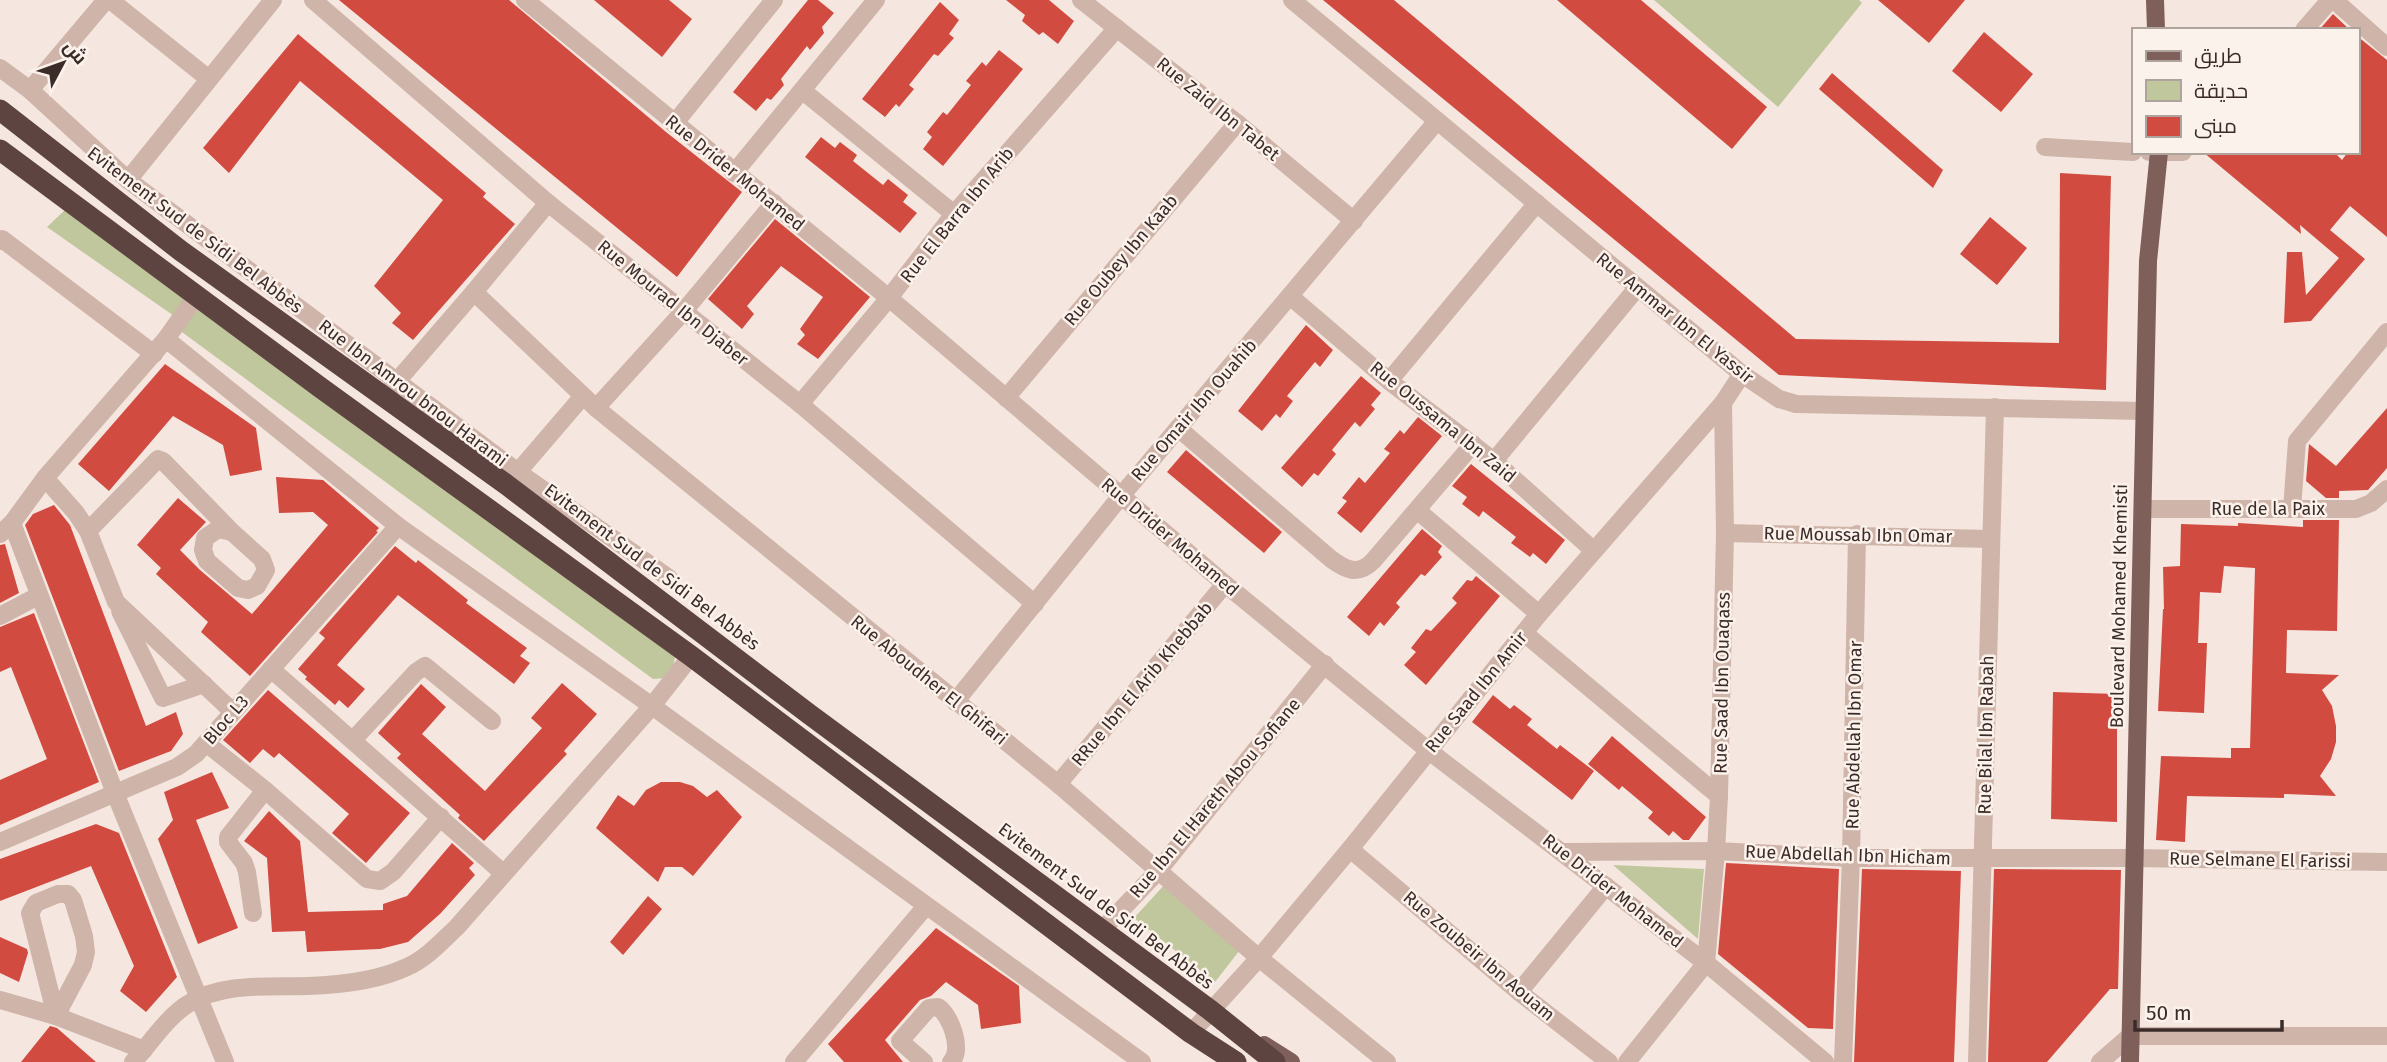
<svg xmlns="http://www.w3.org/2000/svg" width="2387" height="1062" font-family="'Fira Sans',Cairo,sans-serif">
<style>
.green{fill:#c0c79d}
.building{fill:#d24b41}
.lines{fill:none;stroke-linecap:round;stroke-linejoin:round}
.minor{stroke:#cfb4a9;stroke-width:18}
.major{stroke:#7f5f59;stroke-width:18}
.highway{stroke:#5e4440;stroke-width:21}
.labels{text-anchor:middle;stroke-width:5;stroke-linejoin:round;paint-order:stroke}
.street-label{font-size:18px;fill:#3c2c29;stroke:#fcf2ec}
</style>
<rect width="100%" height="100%" fill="#f5e7df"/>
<g class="green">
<path d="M1654,0H1859L1862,3L1778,107Z"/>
<path d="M67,208L675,657L673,667L667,678L653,679L171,324L174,316L47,227Z"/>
<path d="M1613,865L1704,869L1698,939Z"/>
<path d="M1167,882L1243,946L1215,982L1134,918Z"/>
</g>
<g class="building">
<path d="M339,0H509L666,132L742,192L677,277Z"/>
<path d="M594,0H669L692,19L662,57Z"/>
<path d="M808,0H818L834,13L822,27L824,33L810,50L807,46L781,79L784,85L771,100L767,98L756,111L733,92Z"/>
<path d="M1006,0H1049L1074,21L1058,44L1043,32L1039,35L1022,21L1025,15Z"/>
<path d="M1323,0H1394L1796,339L2059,343L2060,173L2111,176L2106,390L1779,375Z"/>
<path d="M1557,0H1641L1767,107L1732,149Z"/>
<path d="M1878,0H1965L1929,43Z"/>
<path d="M940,2L959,20L949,34L954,38L938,56L934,54L909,85L914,89L899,107L896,104L885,117L862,99Z"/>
<path d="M2333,14L2350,30H2319Z"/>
<path d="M1984,32L2033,74L2001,112L1952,71Z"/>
<path d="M298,34L486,193L483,197L515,224L413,340L392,323L401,313L374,286L443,200L300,81L229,173L203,148Z"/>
<path d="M2357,36L2387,60V237L2350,206L2330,230L2365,259L2311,321L2284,323L2287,252H2302L2306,295L2339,258L2300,225L2301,234L2203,152H2334L2342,160L2348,152H2357Z"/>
<path d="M999,50L1023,69L943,166L923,149L932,137L927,132L943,112L947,115L971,85L966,81L982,62L986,66Z"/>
<path d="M1832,73L1943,170L1933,188L1819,89Z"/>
<path d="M821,137L835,148L840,142L857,155L853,161L883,185L888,179L908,195L903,202L917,213L900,233L805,157Z"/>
<path d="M1990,217L2027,248L1997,285L1960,254Z"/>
<path d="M775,219L870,297L818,359L797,344L805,335L800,329L823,297L781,266L747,306L754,314L742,329L708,299Z"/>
<path d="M1306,325L1333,350L1320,367L1315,362L1287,396L1293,401L1280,418L1276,414L1262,431L1238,411Z"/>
<path d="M165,364L256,428L262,470L230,476L223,445L173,416L109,491L78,464Z"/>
<path d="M1361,376L1381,393L1371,405L1375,409L1360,427L1355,422L1332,450L1336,454L1318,476L1314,473L1302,487L1281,468Z"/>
<path d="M2387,408V468L2368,490L2339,491V498H2326L2306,481L2309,444L2336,466Z"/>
<path d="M1418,417L1442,436L1361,533L1337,513L1347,501L1342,498L1359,477L1365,483L1390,453L1384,449L1400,430L1404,434Z"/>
<path d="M1186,450L1282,532L1264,553L1167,472Z"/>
<path d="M1471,464L1565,540L1546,564L1533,553L1530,557L1511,543L1516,537L1483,511L1479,517L1462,504L1467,497L1452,486Z"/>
<path d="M276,477L323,480L379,528L376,531L378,532L250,676L201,632L208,622L156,574L161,568L137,545L178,498L206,522L180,550L200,570L252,614L328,525L313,512L279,513Z"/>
<path d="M54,505L70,525L146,726L176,712L183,734L171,751L119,771L25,525L33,514Z"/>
<path d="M2303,520H2339L2337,631L2287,630L2286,673L2339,675L2322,690L2332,706L2336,726V742L2331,759L2320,776L2336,796L2284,794V798L2187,796L2185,842L2156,840L2161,756L2231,758V748H2250L2255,568L2224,566L2221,593L2200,592L2198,643H2207L2204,713L2158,711L2163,609H2164L2163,567L2180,566L2181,524L2238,526V523L2303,527Z"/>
<path d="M1422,529L1442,546L1438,552L1442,557L1425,576L1421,574L1396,603L1400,607L1384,626L1380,622L1369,636L1347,617Z"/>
<path d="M5,544L19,593L0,603V545Z"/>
<path d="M395,546L416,563L418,560L468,600L466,603L527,648L520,656L530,663L514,684L398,595L337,665L365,689L348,708L339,700L335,705L305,679L307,677L298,669L325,638L319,633Z"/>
<path d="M1476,576L1500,596L1426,685L1404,665L1416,652L1411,648L1426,629L1431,631L1457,603L1452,598L1467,580L1472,581Z"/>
<path d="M34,613L99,782L0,825V780L47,759L11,667L0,672V627Z"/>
<path d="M562,683L597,714L564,751L567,754L484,841L458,818L460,815L397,758L401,754L378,733L421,684L446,707L422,734L485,791L542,728L531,718Z"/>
<path d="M268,690L410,813L366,863L332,833L349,814L279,753L274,758L263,749L250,763L223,740Z"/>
<path d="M2053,692L2117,694V822L2051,819Z"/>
<path d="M1493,695L1510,709L1514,705L1532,719L1527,725L1557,749L1560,745L1594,771L1572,800L1472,722Z"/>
<path d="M1612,736L1706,817L1689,840H1683L1673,831L1669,836L1648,818L1653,812L1622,786L1619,790L1588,764Z"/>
<path d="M212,772L229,808L196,820L238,928L198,944L158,839L173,820L164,792Z"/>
<path d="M661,782H680L693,786L707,797L717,790L742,817L693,876L682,867H665L658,882L596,828L618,795L634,806L646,790Z"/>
<path d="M269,811L300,841L308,912L383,910V904L407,896L452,843L474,863L469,868L475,875L440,914L408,942L380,949L307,952L305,931L272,932L267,858L244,841Z"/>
<path d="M96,824L119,833L177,977L146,1012L120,991L134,966L91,866L0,901V859Z"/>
<path d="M1726,863L1839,869L1833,1029L1808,1028L1718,954Z"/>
<path d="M1862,869L1961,871L1954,1062H1854Z"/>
<path d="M1994,869L2121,870L2118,989H2110L2047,1062H1988Z"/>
<path d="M648,896L662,909L623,955L610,942Z"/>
<path d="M936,928L1019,986L1021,1023L981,1029L978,1005L946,982L931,996L920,1000L885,1040L903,1062H844L828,1044Z"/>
<path d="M0,937L27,949L28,953L19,982L0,973Z"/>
<path d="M50,1026L57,1028L96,1062H21Z"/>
</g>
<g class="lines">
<g class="minor">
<path d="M110,0L209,79"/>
<path d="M313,0L548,203L800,404L1035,604"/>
<path d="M525,0L889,298L1225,584L1429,751L1706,963L1825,1062"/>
<path d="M1081,0L1237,123L1354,221"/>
<path d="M1292,0L1742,374L1779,399L1796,404L2144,411"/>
<path d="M2334,0L2387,47"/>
<path d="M2304,30L2330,0"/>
<path d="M0,68L30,90L128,180L518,472L669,578"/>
<path d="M30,90L106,0"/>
<path d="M803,91L954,214"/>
<path d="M674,124L774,0"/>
<path d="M2045,147L2133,152"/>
<path d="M2149,152H2183"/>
<path d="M734,173L876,0"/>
<path d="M128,180L273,0"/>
<path d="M0,241L2,239L154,354"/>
<path d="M474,292L596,408L1058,784L1259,958L1387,1062"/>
<path d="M1291,297L1389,381L1494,461L1593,550"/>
<path d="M166,339L197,295"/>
<path d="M1389,381L1537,203"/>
<path d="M392,387L474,292L548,203"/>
<path d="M1006,398L1237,123"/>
<path d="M800,404L889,298L954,214L1117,28"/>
<path d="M596,408L684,311L774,203"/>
<path d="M1178,428L1331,559C1346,570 1358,576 1373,561L1473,444"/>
<path d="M1494,461L1637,288"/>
<path d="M45,478L76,513L88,531L116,602L232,711"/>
<path d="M511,480L583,396"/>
<path d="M2143,509H2356L2371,503L2387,489"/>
<path d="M2292,509L2297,441L2387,332"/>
<path d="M1418,511L1539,614"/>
<path d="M12,523L115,793L225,1062"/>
<path d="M88,531L158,459L163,461L232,532L262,559L266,570L257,586L248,590L238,588L207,561L203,550L205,538L218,529L232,532"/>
<path d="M1725,533L1991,539"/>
<path d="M0,534L12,523L45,478L166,339L398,526L652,706L1142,1062"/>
<path d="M120,611L163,698L204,684"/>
<path d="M0,616L38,596"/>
<path d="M1524,633L1719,796"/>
<path d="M271,669L503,873"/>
<path d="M955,702L1121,496L1437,121"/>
<path d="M353,740L416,672L425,666L492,721"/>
<path d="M206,743L265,790L367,879L380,881L393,872L441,817"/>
<path d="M1058,784L1225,584"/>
<path d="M0,842L177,767L196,754L398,526"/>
<path d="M1350,849L1519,992L1609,1062"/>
<path d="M1563,852L1716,851L1851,858H2133L2387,862"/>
<path d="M58,894H68L73,900L84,936L86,952L83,965L56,1016L30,913L36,903Z"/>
<path d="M253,913L247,872L244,863L228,842V837L265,790"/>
<path d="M1102,930L1158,871L1325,664"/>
<path d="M1519,992L1606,886"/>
<path d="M0,1000L56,1016L144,1050"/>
<path d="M1191,1033L1259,958L1350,849L1539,614L1723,403L1742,374"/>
<path d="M133,1062C150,1044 167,1017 188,1004C222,982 271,987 308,986C341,985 377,981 407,967C426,959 442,941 457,927L652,706L691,656"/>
<path d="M794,1062L926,906"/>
<path d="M924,1062L900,1041L929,1008L938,1007C951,1016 963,1049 951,1062"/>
<path d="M1627,1062L1706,963L1716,851L1719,796L1725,533L1723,403"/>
<path d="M1843,1062L1851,858L1857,534"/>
<path d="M1977,1062L1995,407"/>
<path d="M2100,1062L2130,1036H2387"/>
</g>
<g class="major">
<path d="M2155,0L2156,30"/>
<path d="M1264,1045L1291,1062"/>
<path d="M2130,1062L2148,261L2159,152"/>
</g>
<g class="highway">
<path d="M0,110L181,251L507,485L809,714L1210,1010L1275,1062"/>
<path d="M0,150L321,388L691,656L1191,1033L1236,1062"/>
</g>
</g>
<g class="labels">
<g class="street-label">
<text transform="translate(1218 109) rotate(39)" y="6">Rue Zaid Ibn Tabet</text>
<text transform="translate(735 173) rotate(39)" y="6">Rue Drider Mohamed</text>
<text transform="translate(957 215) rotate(-51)" y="6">Rue El Barra Ibn Arib</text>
<text transform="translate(195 230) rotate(37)" y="6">Evitement Sud de Sidi Bel Abbès</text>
<text transform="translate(1121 260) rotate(-50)" y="6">Rue Oubey Ibn Kaab</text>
<text transform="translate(673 303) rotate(39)" y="6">Rue Mourad Ibn Djaber</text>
<text transform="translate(1675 318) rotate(39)" y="6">Rue Ammar Ibn El Yassir</text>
<text transform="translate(413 393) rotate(37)" y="6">Rue Ibn Amrou bnou Harami</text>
<text transform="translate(1194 410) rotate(-49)" y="6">Rue Omair Ibn Ouahib</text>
<text transform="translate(1443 422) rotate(39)" y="6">Rue Oussama Ibn Zaid</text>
<text x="2268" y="515">Rue de la Paix</text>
<text transform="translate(1858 535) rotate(1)" y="6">Rue Moussab Ibn Omar</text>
<text transform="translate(1170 537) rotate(40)" y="6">Rue Drider Mohamed</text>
<text transform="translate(652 567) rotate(37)" y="6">Evitement Sud de Sidi Bel Abbès</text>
<text transform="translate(2119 606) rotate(-89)" y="6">Boulevard Mohamed Khemisti</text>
<text transform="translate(929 680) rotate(39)" y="6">Rue Aboudher El Ghifari</text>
<text transform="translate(1722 683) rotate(-89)" y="6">Rue Saad Ibn Ouaqass</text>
<text transform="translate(1142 684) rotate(-50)" y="6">RRue Ibn El Arib Khebbab</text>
<text transform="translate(1476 692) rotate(-51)" y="6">Rue Saad Ibn Amir</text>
<text transform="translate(226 720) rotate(-49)" y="6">Bloc L3</text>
<text transform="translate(1854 735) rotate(-89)" y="6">Rue Abdellah Ibn Omar</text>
<text transform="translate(1986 735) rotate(-89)" y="6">Rue Bilal Ibn Rabah</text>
<text transform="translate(1215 798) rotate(-50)" y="6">Rue Ibn El Hareth Abou Sofiane</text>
<text transform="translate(1848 855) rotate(2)" y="6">Rue Abdellah Ibn Hicham</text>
<text transform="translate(2260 860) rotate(1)" y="6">Rue Selmane El Farissi</text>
<text transform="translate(1613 891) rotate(38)" y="6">Rue Drider Mohamed</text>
<text transform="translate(1106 906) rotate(37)" y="6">Evitement Sud de Sidi Bel Abbès</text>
<text transform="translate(1479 956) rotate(40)" y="6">Rue Zoubeir Ibn Aouam</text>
</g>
</g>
<rect x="2132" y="28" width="228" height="126" fill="#fcf2ec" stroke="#afa39e" stroke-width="2"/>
<rect x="2146" y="51" width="35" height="10" fill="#7f5f59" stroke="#afa39e" stroke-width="2"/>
<text x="2194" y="63" font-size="21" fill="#3c2c29">طريق</text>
<rect x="2146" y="80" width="35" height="21" fill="#c0c79d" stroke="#afa39e" stroke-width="2"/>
<text x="2194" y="98" font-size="21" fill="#3c2c29">حديقة</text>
<rect x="2146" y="116" width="35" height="21" fill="#d24b41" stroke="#afa39e" stroke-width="2"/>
<text x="2194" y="133" font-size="21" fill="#3c2c29">مبنى</text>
<g transform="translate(63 63) rotate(49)" stroke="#fcf2ec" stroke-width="5" paint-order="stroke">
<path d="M0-5L12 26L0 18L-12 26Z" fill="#3c2c29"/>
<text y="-10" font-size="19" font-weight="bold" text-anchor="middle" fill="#3c2c29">ش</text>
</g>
<path d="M2135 1020v10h147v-10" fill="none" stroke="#3c2c29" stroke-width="3.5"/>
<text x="2146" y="1020" font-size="21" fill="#3c2c29" stroke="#fcf2ec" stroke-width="5" paint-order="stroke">50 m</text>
</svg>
